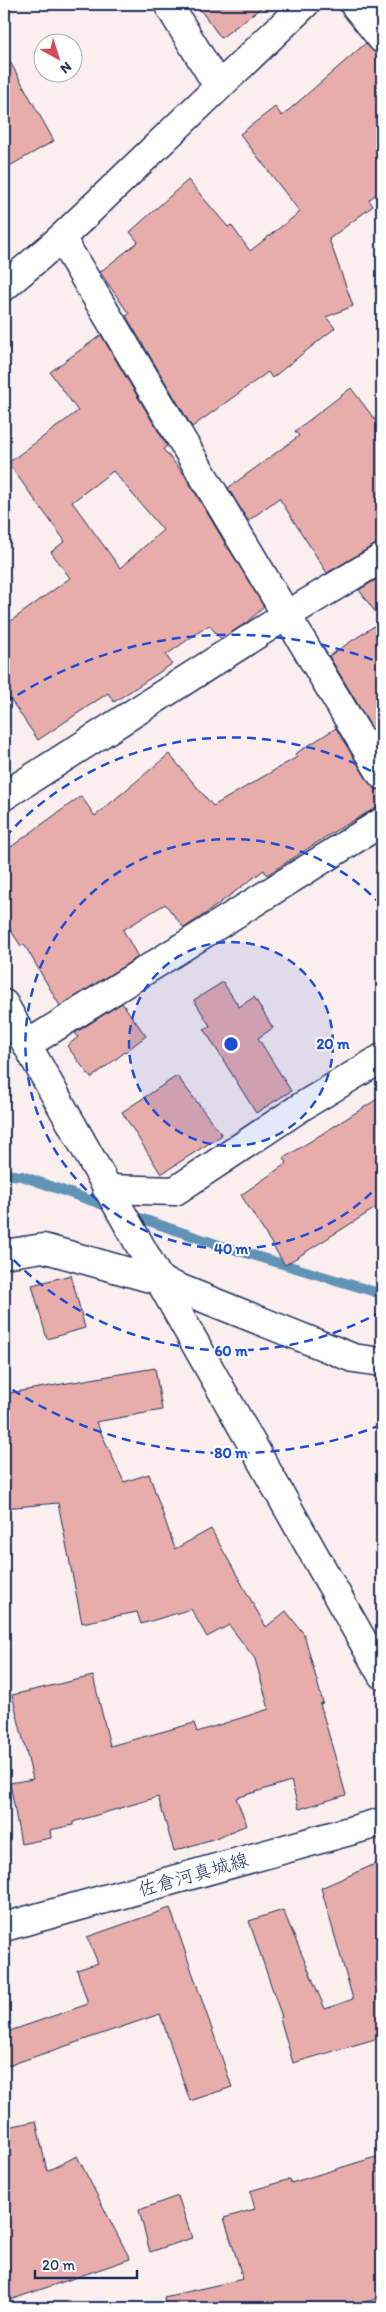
<svg xmlns="http://www.w3.org/2000/svg" width="386" height="2312" font-family="Itim,'Klee One',sans-serif">
<style>
.lines{fill:none;stroke-linecap:round;stroke-linejoin:round}
.stream{stroke:#6093b6;stroke-width:10}
.building{fill:#e8adab;stroke:#1b2f5e;fill-rule:evenodd}
.minor-casing{stroke:#1b2f5e;stroke-width:31}
.tertiary-casing{stroke:#1b2f5e;stroke-width:31}
.secondary-casing{stroke:#1b2f5e;stroke-width:31}
.minor{stroke:#fff;stroke-width:28}
.tertiary{stroke:#fff;stroke-width:28}
.secondary{stroke:#fff;stroke-width:28}
.ring{fill:none;stroke:#1d4ed8;stroke-width:2.5;stroke-dasharray:9 6}
.labels{text-anchor:middle;stroke-width:4;stroke-linejoin:round;paint-order:stroke}
.street-label{font-size:19px;fill:#1b2f5e;stroke:#fff}
.centre{fill:#1d4ed8;stroke:#fff;stroke-width:2.5}
.ring-label{font-size:15px;text-anchor:middle;font-weight:bold;fill:#1d4ed8;stroke:#fff;stroke-width:4;stroke-linejoin:round;paint-order:stroke}
</style>
<rect width="100%" height="100%" fill="#faefee"/>
<filter id="ink" filterUnits="userSpaceOnUse"><feTurbulence type="fractalNoise" baseFrequency=".02" numOctaves="2"/><feDisplacementMap in="SourceGraphic" scale="10" xChannelSelector="R" yChannelSelector="G"/><feConvolveMatrix kernelMatrix="1 2 1 2 8 2 1 2 1" color-interpolation-filters="sRGB"/></filter>
<g filter="url(#ink)">
<g class="lines">
<g class="stream">
<path d="M4,1174L22,1176L112,1208"/>
<path d="M128,1214L216,1244L382,1294"/>
</g>
</g>
<g class="building">
<path d="M196,4H266L221,38Z"/>
<path d="M366,43L376,53L382,54V189L369,200L373,206L329,239L353,306L326,317L335,328L272,378L268,372L192,427L126,316L129,314L100,272L138,242L130,232L188,180L228,227L231,225L250,251L300,212L240,134L275,107L282,116Z"/>
<path d="M4,51L54,141L4,169Z"/>
<path d="M101,335L167,446L163,449L184,474L225,543L224,544L231,552L264,607L246,623L221,639L209,625L166,655L172,664L114,702L108,693L38,740L4,690V626L70,578L51,552L65,541L8,463L78,411L50,372ZM113,471L163,530L120,568L72,502Z"/>
<path d="M351,388L382,429V542L374,545L327,573L279,498L248,521L228,488L299,436L295,431Z"/>
<path d="M382,576V745L329,656L382,621L359,590Z"/>
<path d="M336,728L369,783L374,788L382,791V807L374,809L335,831L267,875L264,870L205,914L184,928L165,904L123,930L138,957L60,1006L24,944L21,946L4,920V852L81,796L95,816L169,754L213,806L297,757L295,754Z"/>
<path d="M223,982L239,1007L254,997L273,1028L258,1038L291,1091L256,1113L204,1029L210,1026L194,1000Z"/>
<path d="M122,1003L146,1036L91,1078L67,1046L78,1037L75,1033Z"/>
<path d="M177,1076L222,1135L161,1174L122,1112Z"/>
<path d="M382,1096V1204L285,1265L241,1195L287,1163L284,1158Z"/>
<path d="M71,1275L85,1328L47,1339L32,1285Z"/>
<path d="M155,1368L162,1410L96,1422L124,1482L149,1474L175,1549L211,1529L266,1627L286,1611L304,1634L323,1703L320,1704L346,1795L299,1809L291,1781L236,1798L247,1825L216,1838L174,1851L158,1797L73,1822V1825L50,1830L51,1838L21,1844L10,1783L33,1779L12,1695L93,1676L110,1746L194,1723L197,1732L269,1709L255,1659L229,1625L207,1637L191,1609L141,1624L137,1612L82,1623L58,1503L4,1508V1394Z"/>
<path d="M382,1861V2037L293,2063L280,2018L282,2017L249,1921L283,1910L325,2009L353,1999L321,1888Z"/>
<path d="M170,1908L232,2087L190,2101L160,2014L4,2067V2033L88,2004L77,1970L98,1963L87,1937Z"/>
<path d="M36,2121L47,2171L77,2156L130,2259L4,2302V2128Z"/>
<path d="M382,2155V2297L362,2303L364,2308H166L164,2297L243,2279L224,2218L255,2209L250,2191L290,2179L291,2183Z"/>
<path d="M178,2196L192,2238L150,2252L139,2210Z"/>
</g>
<g class="lines">
<defs>
<g id="minor">
<path d="M168,4L218,86"/>
<path d="M354,4L382,39"/>
<path d="M61,238L382,775"/>
<path d="M4,287L61,238L305,4"/>
<path d="M4,796L287,615L382,558"/>
<path d="M28,1044L382,822"/>
<path d="M107,1189L175,1191L301,1107L382,1058"/>
<path d="M4,1254L43,1248L161,1281L353,1358L382,1362"/>
</g>
<path id="tertiary" d="M4,1004L382,1675"/>
<path id="secondary" d="M4,1927L382,1822"/>
</defs>
<use href="#minor" class="minor-casing"/>
<use href="#tertiary" class="tertiary-casing"/>
<use href="#secondary" class="secondary-casing"/>
<use href="#minor" class="minor"/>
<use href="#tertiary" class="tertiary"/>
<use href="#secondary" class="secondary"/>
</g>
</g>
<circle cx="231" cy="1044" r="102" fill="#1d4ed8" fill-opacity=".12"/>
<g class="ring">
<circle cx="231" cy="1044" r="102"/>
<path d="M382 1182A205 205 0 1 1 382 906"/>
<path d="M382 1311A307 307 0 0 1 5 1251M5 837A307 307 0 0 1 382 777"/>
<path d="M381 1425A409 409 0 0 1 5 1385M5 703A409 409 0 0 1 381 663"/>
</g>
<g class="labels">
<g class="street-label">
<text transform="translate(193 1874) rotate(-16)" y="7">佐倉河真城線</text>
</g>
</g>
<circle cx="231" cy="1044" r="8" class="centre"/>
<g class="ring-label">
<text x="333" y="1049">20 m</text>
<text x="231" y="1254">40 m</text>
<text x="231" y="1356">60 m</text>
<text x="231" y="1458">80 m</text>
</g>
<rect width="386" height="2312" fill="none" stroke="#fff" stroke-width="20"/>
<rect x="10" y="10" width="366" height="2292" fill="none" stroke="#1b2f5e" stroke-width="2" filter="url(#ink)"/>
<g transform="translate(58 58) rotate(141)"><circle r="24" fill="#ffffff" stroke="#a4acbf"/>
<path d="M0-4L9 19L0 12L-9 19Z" fill="#d1495b"/>
<text y="-8" font-size="14" font-weight="bold" text-anchor="middle" fill="#1b2f5e">N</text>
</g>
<path d="M35 2270v8h102v-8" fill="none" stroke="#1b2f5e" stroke-width="2.5"/>
<text x="42" y="2270" font-size="15" fill="#1b2f5e" stroke="#ffffff" stroke-width="4" paint-order="stroke">20 m</text>
</svg>
